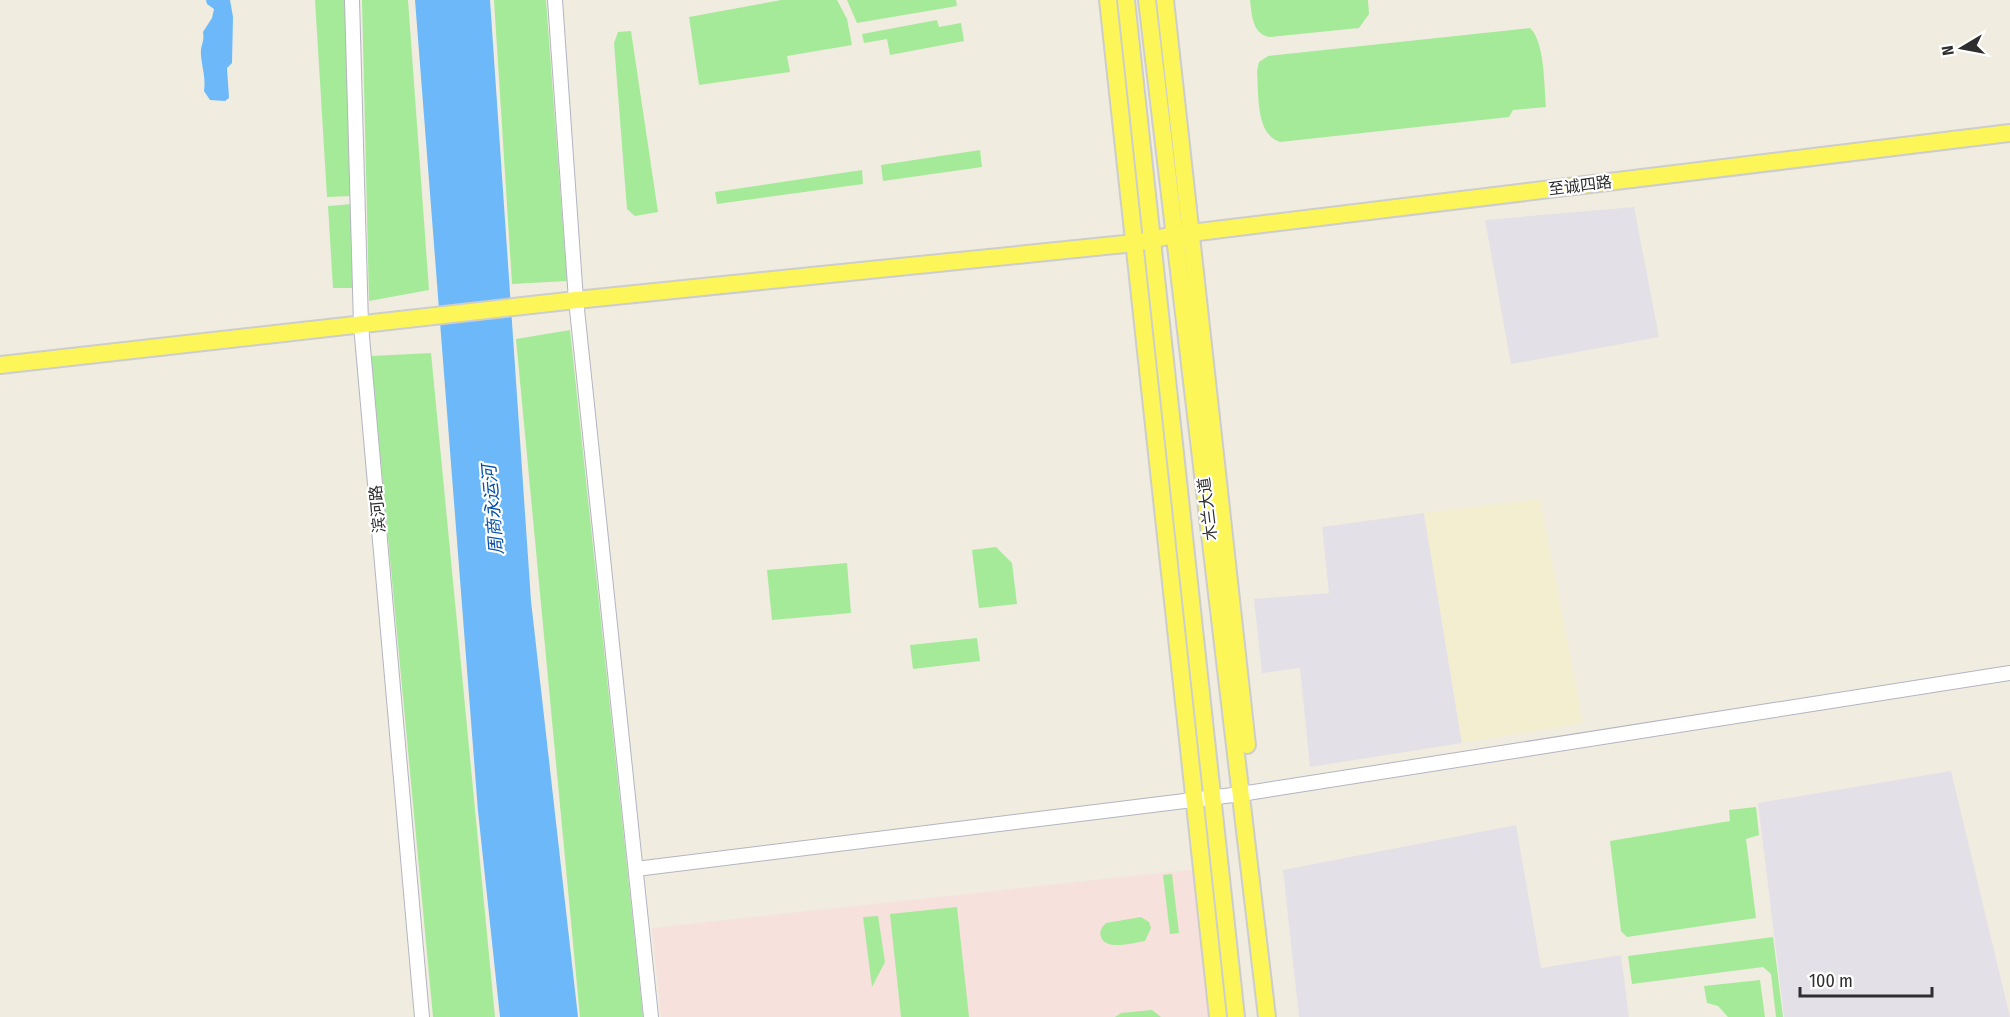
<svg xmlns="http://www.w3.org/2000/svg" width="2010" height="1017" font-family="'Fira Sans Condensed','Noto Sans SC',sans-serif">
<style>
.industrial{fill:#e4e0e8}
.education{fill:#f2eecf}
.medical{fill:#f6e1dd}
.green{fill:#a5ea99}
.water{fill:#6cb8f8}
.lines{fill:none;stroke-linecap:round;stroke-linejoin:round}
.minor-casing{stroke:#b4b4c2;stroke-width:16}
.major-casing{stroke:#cdcdcd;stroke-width:20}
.minor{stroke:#fff;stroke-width:14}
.major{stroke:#fcf659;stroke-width:16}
.labels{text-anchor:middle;stroke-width:4.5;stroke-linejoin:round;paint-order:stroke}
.street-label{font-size:16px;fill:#2e2e2e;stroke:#fff}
.water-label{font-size:18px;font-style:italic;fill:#0351ad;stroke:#fff}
</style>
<rect width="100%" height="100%" fill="#f0ece0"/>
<g class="industrial">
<path d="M1634,207L1659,337L1511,364L1485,220Z"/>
<path d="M1424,513L1462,743L1310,767L1300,668L1262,673L1254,599L1329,593L1322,527Z"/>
<path d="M1951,771L2010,1017H1784L1758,803Z"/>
<path d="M1516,825L1541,968L1621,955L1629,1017H1299L1283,870Z"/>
</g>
<path class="education" d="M1540,499L1583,723L1462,743L1424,513Z"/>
<path class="medical" d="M1197,869L1213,1017H661L652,928Z"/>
<g class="green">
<path d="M315,0H347L352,196L327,197Z"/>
<path d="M362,0H408L429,290L369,301Z"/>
<path d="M494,0H546L567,281L512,284Z"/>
<path d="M781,0H837L847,19L852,45L787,56L790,72L699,85L689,17Z"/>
<path d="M847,0H956L957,6L857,23Z"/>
<path d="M1250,0H1368L1369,14L1359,28L1269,37C1252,33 1252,15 1250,0Z"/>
<path d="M937,20L939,27L961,23L964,41L890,55L887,39L864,43L862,34Z"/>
<path d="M1530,28C1545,42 1544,86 1546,107L1513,110L1509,117L1280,142C1255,134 1259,93 1257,71L1259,62L1268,56Z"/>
<path d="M631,31L658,212L635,216L627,209L614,43L618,32Z"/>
<path d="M980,150L982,167L883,181L881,165Z"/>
<path d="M862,170L863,184L717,204L715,192Z"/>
<path d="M352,204V288H333L328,206Z"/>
<path d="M570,330L643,1017H580L516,339Z"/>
<path d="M431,353L495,1017H433L371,356Z"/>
<path d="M996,547L1012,563L1017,604L979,608L972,550Z"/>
<path d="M847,563L851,613L772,620L767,570Z"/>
<path d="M977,638L980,661L913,669L910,645Z"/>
<path d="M1756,807L1759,835L1746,839L1756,918L1627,937L1621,931L1610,841L1730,821L1729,810Z"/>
<path d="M1172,874L1179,933L1170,934L1163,875Z"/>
<path d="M957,907L969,1017H901L890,914Z"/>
<path d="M878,916L885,962L872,987L863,917Z"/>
<path d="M1141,917L1149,922L1151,928L1145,941C1133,943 1106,951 1101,937C1099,931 1102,927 1106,923Z"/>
<path d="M1773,937L1783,1017H1776L1771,974L1763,967L1632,984L1628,956Z"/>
<path d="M1760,980L1765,1017H1728L1718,1006L1707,1003L1704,986Z"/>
<path d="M1152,1010L1161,1017H1115L1121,1013Z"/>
</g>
<g class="water">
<path d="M206,0H230L233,17L232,63L227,68L229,98L225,101L210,100L204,91C206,78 202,68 201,55C200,45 205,42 203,32L212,18L214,9L207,4Z"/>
<path d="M415,0H490L531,601L578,1017H500L478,811Z"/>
</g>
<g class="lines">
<defs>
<g id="minor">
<path d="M352,0L361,325L422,1017"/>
<path d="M555,0L576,300L651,1017"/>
<path d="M636,869L1241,794L2010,673"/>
</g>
<g id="major">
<path d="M1108,0L1218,1017"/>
<path d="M1126,0L1236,1017"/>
<path d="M1147,0L1267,1017"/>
<path d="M1165,0L1247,745"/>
<path d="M0,365L576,300L1135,243L1174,235L2010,133"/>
</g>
</defs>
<use href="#minor" class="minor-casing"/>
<use href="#major" class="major-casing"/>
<use href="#minor" class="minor"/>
<use href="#major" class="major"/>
</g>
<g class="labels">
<g class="street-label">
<text transform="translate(1580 185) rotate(-7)" y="6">至诚四路</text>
<text transform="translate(377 509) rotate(-95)" y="6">滨河路</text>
<text transform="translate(1207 509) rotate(-97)" y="6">木兰大道</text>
</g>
<g class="water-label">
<text transform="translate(493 510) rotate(-95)" y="6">周商永运河</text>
</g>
</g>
<g transform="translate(1962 48) rotate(260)" stroke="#ffffff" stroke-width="4.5" paint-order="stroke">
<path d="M0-4.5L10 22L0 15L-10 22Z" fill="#2e2e2e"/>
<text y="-9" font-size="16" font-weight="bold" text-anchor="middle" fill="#2e2e2e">N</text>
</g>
<path d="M1800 987v9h132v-9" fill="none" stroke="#2e2e2e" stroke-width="3"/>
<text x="1809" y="987" font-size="18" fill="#2e2e2e" stroke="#ffffff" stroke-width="4.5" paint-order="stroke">100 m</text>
</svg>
